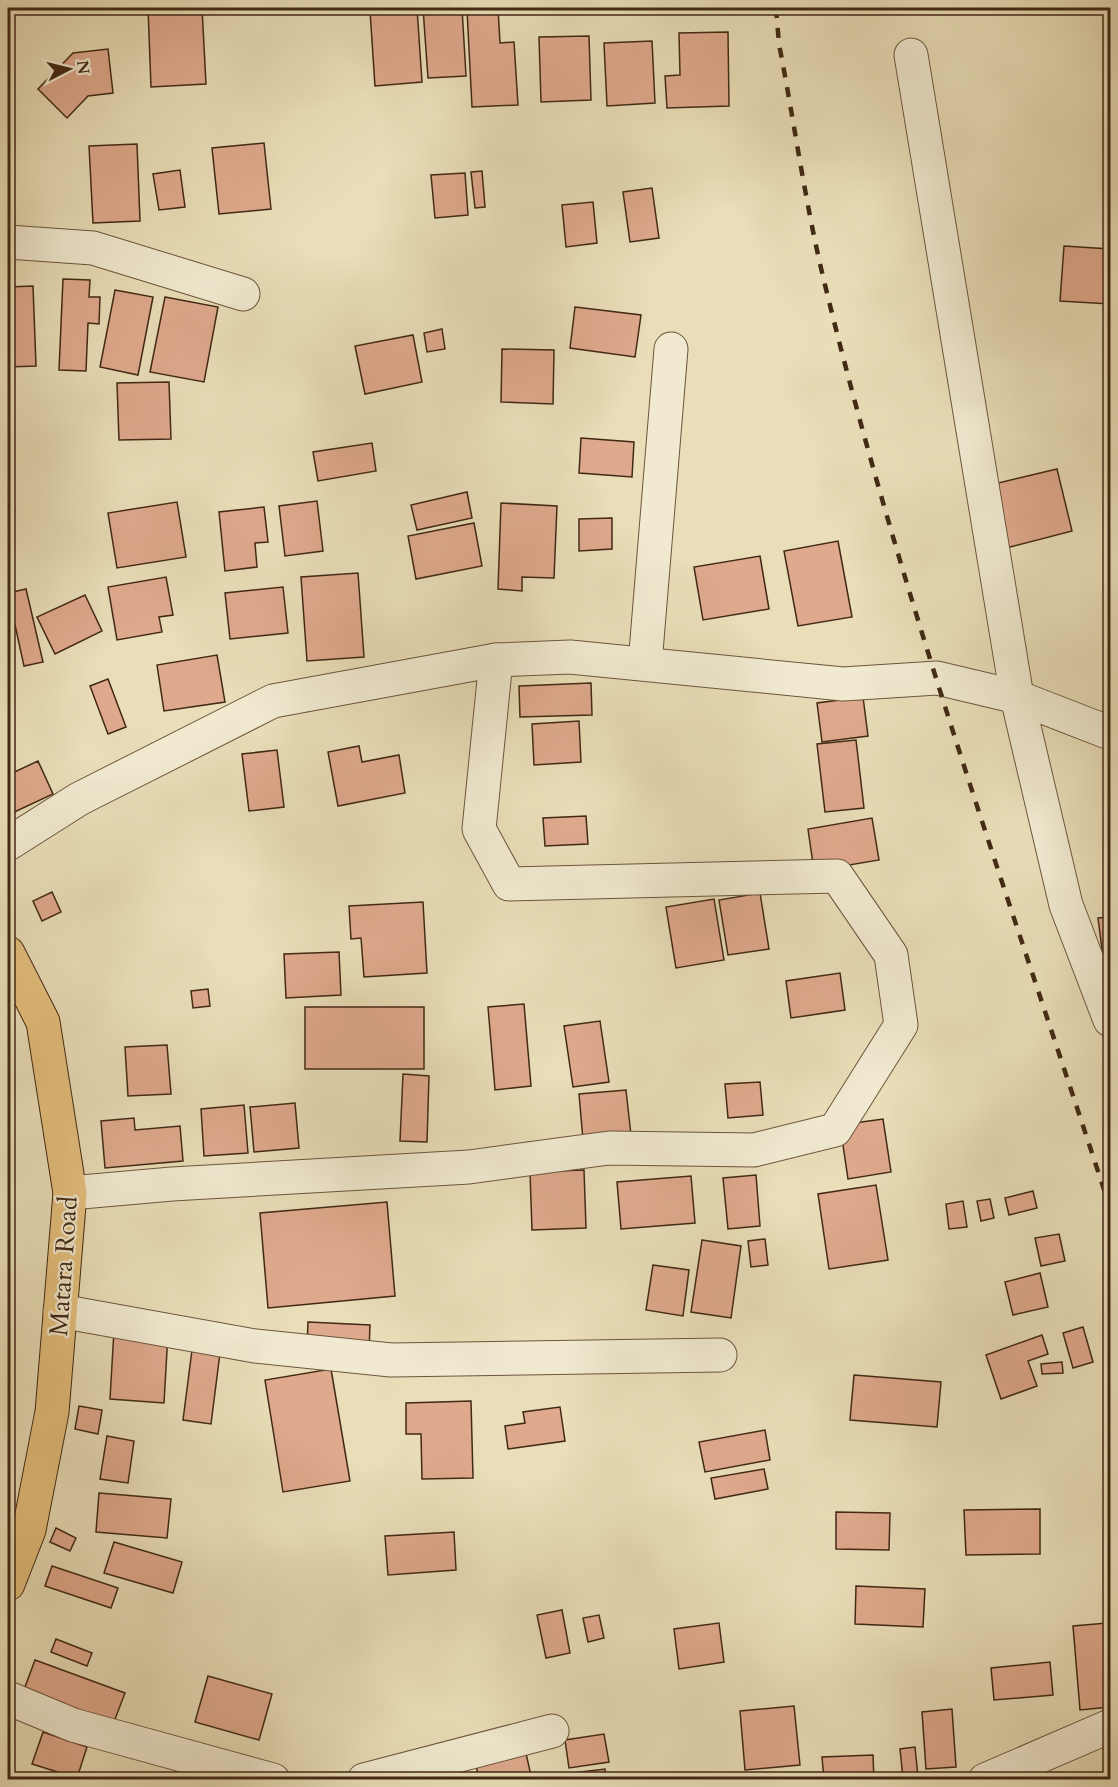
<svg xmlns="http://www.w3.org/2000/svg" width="1118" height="1787" font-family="Cardo,serif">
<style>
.building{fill:#dfa98d;stroke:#412914;stroke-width:1.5}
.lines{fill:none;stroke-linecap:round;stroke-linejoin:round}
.minor-casing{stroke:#6b563d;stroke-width:35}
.trunk-casing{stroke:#412914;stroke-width:35}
.minor{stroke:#f1ead1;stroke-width:33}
.trunk{stroke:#e4bf7c;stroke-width:33}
.rail{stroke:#412914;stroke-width:4.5;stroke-dasharray:10 10;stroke-linecap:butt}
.labels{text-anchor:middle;stroke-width:4.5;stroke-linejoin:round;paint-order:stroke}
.street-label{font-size:26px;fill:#412914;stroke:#f1ead1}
</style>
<rect width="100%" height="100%" fill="#e9deb8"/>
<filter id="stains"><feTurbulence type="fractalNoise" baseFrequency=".00333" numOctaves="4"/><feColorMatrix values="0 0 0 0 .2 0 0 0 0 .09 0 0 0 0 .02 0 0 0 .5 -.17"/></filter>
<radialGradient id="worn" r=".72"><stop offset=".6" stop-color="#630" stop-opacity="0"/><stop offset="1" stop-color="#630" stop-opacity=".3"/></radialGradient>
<g class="building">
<path d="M148,8H202L206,84L151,87Z"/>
<path d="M417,8L422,82L375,86L370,11Z"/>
<path d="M423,8H462L466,76L428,78Z"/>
<path d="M498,8L500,43L514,42L518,105L472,107L467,10Z"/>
<path d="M728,32L729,106L667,108L665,76L680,75L679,33Z"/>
<path d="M589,36L591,100L541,102L539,37Z"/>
<path d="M652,41L655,103L607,106L604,43Z"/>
<path d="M108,49L113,93L88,96L67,118L38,89L73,53Z"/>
<path d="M264,143L271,209L219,214L212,148Z"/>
<path d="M137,144L140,221L93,223L89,146Z"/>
<path d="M180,170L185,207L159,210L153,174Z"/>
<path d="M482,171L485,207L475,208L471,172Z"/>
<path d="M465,173L468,215L435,218L431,175Z"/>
<path d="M652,188L659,238L630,242L623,192Z"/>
<path d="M593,202L597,243L566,247L562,205Z"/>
<path d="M1064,246L1110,249V304L1060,301Z"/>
<path d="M63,279L90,280L89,297H100L99,324L88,323L86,371L59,370Z"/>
<path d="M33,286L36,366L8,367V287Z"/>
<path d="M115,290L153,297L138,375L100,367Z"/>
<path d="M165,297L218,307L204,382L150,372Z"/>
<path d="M575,307L641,315L635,357L570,348Z"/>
<path d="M442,329L445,349L427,352L424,333Z"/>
<path d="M413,335L422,382L365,394L355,346Z"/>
<path d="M502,349L554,350L553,404L501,402Z"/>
<path d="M169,382L171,439L119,440L117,383Z"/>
<path d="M581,438L634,442L632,477L579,473Z"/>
<path d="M372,443L376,471L318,481L313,452Z"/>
<path d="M1057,469L1072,531L1006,548L990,485Z"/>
<path d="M467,492L472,518L417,530L411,505Z"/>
<path d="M8,493L15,512L8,515Z"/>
<path d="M317,501L323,551L285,556L279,506Z"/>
<path d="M177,502L186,557L117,568L108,513Z"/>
<path d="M501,503L557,506L554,578L522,577V591L498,589Z"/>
<path d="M264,507L268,542L255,543L257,567L225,571L219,512Z"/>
<path d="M612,518V549L579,551V519Z"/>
<path d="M474,523L482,566L416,579L408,536Z"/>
<path d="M838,541L852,617L798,626L784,551Z"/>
<path d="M760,556L769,609L703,620L694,567Z"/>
<path d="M358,573L364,657L307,661L301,577Z"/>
<path d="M166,577L173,615L159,617L162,632L117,640L108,587Z"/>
<path d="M283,587L288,633L230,639L225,593Z"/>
<path d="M26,589L43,662L24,666L8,593Z"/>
<path d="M85,595L102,631L55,654L37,617Z"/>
<path d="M217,655L225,702L164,711L157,665Z"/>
<path d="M108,679L126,727L108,734L90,686Z"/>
<path d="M591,683L592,715L520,717L519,686Z"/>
<path d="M863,697L868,736L822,742L817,703Z"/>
<path d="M579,721L581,762L534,765L532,724Z"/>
<path d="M856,740L864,808L825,812L817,744Z"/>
<path d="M359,746L362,762L399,755L405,793L338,806L328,752Z"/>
<path d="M277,750L284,807L249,811L242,754Z"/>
<path d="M38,761L53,794L8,815V775Z"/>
<path d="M586,816L588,844L545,846L543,818Z"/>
<path d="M872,818L879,860L814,871L808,829Z"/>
<path d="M52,892L61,912L42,921L33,901Z"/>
<path d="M760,893L769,949L728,955L719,900Z"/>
<path d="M714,899L724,960L676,968L666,907Z"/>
<path d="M423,902L427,973L364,977L361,938L351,939L349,906Z"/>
<path d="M1110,917V972L1105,973L1098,918Z"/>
<path d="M339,952L341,995L286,998L284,954Z"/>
<path d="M840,973L845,1010L791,1018L786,981Z"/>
<path d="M208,989L210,1006L193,1008L191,991Z"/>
<path d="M524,1004L531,1086L495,1090L488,1007Z"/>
<rect x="305" y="1007" width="119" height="62"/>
<path d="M600,1021L609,1082L573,1087L564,1026Z"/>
<path d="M167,1045L171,1094L128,1096L125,1047Z"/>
<path d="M403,1074L429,1076L427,1142L400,1141Z"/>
<path d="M760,1082L763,1115L728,1118L725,1084Z"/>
<path d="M626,1090L631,1135L583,1140L579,1094Z"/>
<path d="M9,1094L13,1116L8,1117V1095Z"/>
<path d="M295,1103L299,1148L254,1152L250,1107Z"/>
<path d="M244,1105L248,1153L204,1156L201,1109Z"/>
<path d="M134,1118L135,1130L180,1126L183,1161L105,1168L101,1121Z"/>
<path d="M883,1119L891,1172L848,1179L840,1125Z"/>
<path d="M584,1170L586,1228L532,1230L530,1172Z"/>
<path d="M756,1175L760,1226L728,1229L723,1178Z"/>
<path d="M691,1176L695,1223L621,1229L617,1182Z"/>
<path d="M876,1185L888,1260L829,1269L818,1194Z"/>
<path d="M1033,1191L1037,1208L1009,1215L1005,1198Z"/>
<path d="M990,1199L994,1218L981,1221L977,1201Z"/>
<path d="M963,1201L967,1227L949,1229L946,1204Z"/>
<path d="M387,1202L395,1296L268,1308L260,1213Z"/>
<path d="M1059,1234L1065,1261L1041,1266L1035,1238Z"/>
<path d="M765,1239L768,1265L751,1267L748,1241Z"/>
<path d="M702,1240L741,1246L731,1318L691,1312Z"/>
<path d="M653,1265L689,1270L683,1316L646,1310Z"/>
<path d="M1040,1273L1048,1307L1013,1315L1005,1282Z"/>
<path d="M308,1322L370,1325L369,1351L307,1348Z"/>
<path d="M1083,1327L1093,1362L1073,1368L1063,1333Z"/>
<path d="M114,1330L168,1333L164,1403L110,1399Z"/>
<path d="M1042,1335L1048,1354L1028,1361L1037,1386L1001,1399L986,1355Z"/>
<path d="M192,1350L220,1353L211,1424L183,1420Z"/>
<path d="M1062,1362L1063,1373L1042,1374L1041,1364Z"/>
<path d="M331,1369L350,1481L283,1492L265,1380Z"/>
<path d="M854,1375L941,1382L937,1427L850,1420Z"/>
<path d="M471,1401L473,1478L422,1479L421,1434H406V1403Z"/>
<path d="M79,1406L102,1410L98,1434L75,1429Z"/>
<path d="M560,1407L565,1441L508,1449L505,1426L525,1423L523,1412Z"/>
<path d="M765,1430L770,1460L705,1472L699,1442Z"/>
<path d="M107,1436L134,1441L128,1483L100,1479Z"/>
<path d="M764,1469L768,1489L715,1499L711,1478Z"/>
<path d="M99,1493L171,1499L167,1538L96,1532Z"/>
<path d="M1040,1509V1554L966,1555L964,1510Z"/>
<path d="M836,1512L890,1513L889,1550L836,1549Z"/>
<path d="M56,1528L76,1538L70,1551L50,1542Z"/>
<path d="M454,1532L456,1570L388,1575L385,1536Z"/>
<path d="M114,1542L182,1562L173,1593L104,1573Z"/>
<path d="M52,1566L118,1588L111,1608L45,1586Z"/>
<path d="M856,1586L925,1589L923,1627L855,1624Z"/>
<path d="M562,1610L570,1653L546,1658L537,1615Z"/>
<path d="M599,1615L604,1638L588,1642L583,1618Z"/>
<path d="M719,1623L724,1662L679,1669L674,1629Z"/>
<path d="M1107,1623L1110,1707L1080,1710L1073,1626Z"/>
<path d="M56,1639L92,1653L87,1666L51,1652Z"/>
<path d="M35,1660L125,1693L112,1727L22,1695Z"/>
<path d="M1050,1662L1053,1695L994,1700L991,1668Z"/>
<path d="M208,1676L272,1694L259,1740L195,1722Z"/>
<path d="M794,1706L800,1765L745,1770L740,1711Z"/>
<path d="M952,1709L956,1767L926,1769L922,1712Z"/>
<path d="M43,1732L87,1747L77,1778L32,1764Z"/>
<path d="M604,1734L609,1762L569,1768L565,1740Z"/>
<path d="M915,1747L918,1777L903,1778L900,1749Z"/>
<path d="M525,1749L532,1780H479L475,1760Z"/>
<path d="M873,1755L874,1780H824L822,1757Z"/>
<path d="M8,1768L23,1780H8Z"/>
<path d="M605,1769L606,1780H557L556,1775Z"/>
<path d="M173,1775L199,1780H172Z"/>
</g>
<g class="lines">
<defs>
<g id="minor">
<path d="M911,55L1017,697L1066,905L1110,1020"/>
<path d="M8,242L93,248L243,294"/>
<path d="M496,660L570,657L843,684L937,678L1017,697L1110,733"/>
<path d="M645,664L671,349"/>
<path d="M8,844L79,799L273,701L496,660L479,829L509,884L837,876L891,955L901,1025L835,1130L754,1150L609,1148L469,1167L172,1184L70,1193"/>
<path d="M60,1311L255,1346L391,1360L720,1355"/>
<path d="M8,1698L73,1725L273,1780"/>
<path d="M364,1780L552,1731"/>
<path d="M985,1780L1110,1726"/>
</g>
<path id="trunk" d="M8,953L43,1022L70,1193L52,1412L29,1530L8,1584"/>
</defs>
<use href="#minor" class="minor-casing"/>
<use href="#trunk" class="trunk-casing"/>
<use href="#minor" class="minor"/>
<use href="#trunk" class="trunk"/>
<path class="rail" d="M776,8L779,44C795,126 806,209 826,289C902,601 1011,904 1110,1208"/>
</g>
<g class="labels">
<g class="street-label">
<text transform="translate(63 1266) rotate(-86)" y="9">Matara Road</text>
</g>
</g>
<rect width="1118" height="1787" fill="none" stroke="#e9deb8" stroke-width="30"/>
<rect x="9" y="9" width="1100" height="1769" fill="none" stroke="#412914" stroke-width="3"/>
<rect x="15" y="15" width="1088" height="1757" fill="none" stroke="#412914" stroke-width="1.5"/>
<g transform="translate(69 69) rotate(83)" stroke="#f1ead1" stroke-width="4.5" paint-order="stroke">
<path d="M0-4.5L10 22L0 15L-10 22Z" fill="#412914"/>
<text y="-9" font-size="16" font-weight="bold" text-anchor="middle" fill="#412914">N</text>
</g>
<rect width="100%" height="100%" filter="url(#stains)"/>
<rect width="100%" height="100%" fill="url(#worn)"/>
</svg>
